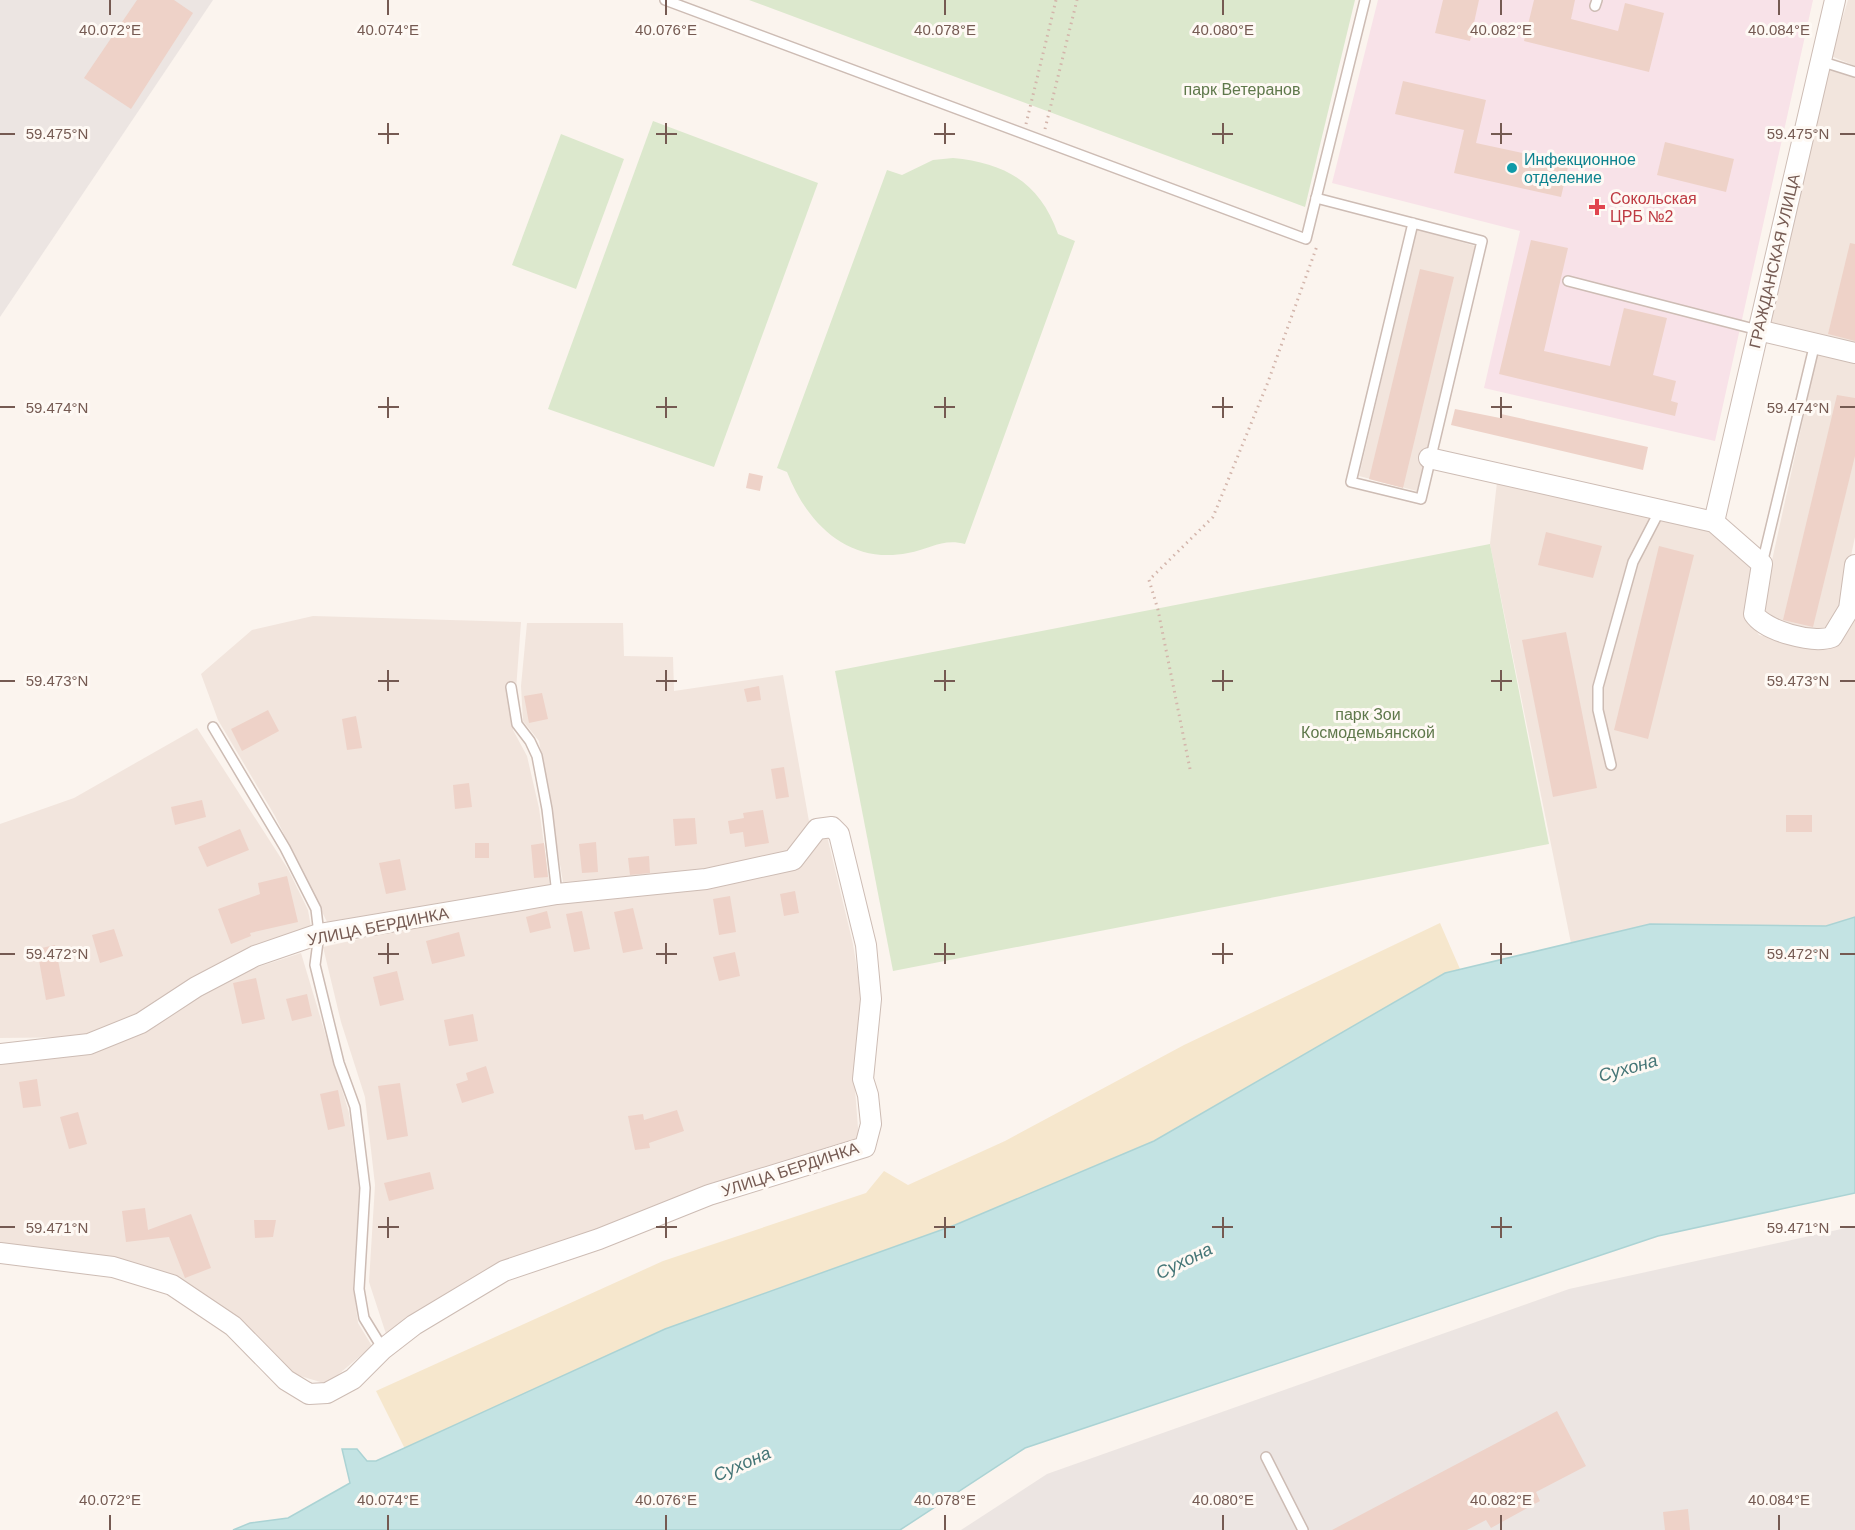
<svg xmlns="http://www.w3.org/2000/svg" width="1855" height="1530" font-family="Arial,sans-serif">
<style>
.residential{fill:#f2e5dd}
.industrial{fill:#ece5e2}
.medical{fill:#f8e2e8}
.green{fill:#dce8cd}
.sand{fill:#f6e7cd}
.water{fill:#c3e3e3;stroke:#abd3d4;stroke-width:1.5}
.building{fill:#eed2c8}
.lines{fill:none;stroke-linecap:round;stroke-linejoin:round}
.service-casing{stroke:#cdbcb4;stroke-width:12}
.minor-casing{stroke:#cdbcb4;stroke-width:22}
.path{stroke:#d3b5ab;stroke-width:3;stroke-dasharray:1.5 4.5;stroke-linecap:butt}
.service{stroke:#fff;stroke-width:9}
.minor{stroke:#fff;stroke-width:20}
.ticks{fill:none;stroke:#755a52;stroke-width:2}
.culture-dot{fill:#0f9aa8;stroke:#fef9f4;stroke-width:2}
.health-dot{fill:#e0444e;stroke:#fef9f4;stroke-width:2}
.labels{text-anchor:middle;stroke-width:6;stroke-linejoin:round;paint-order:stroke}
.park-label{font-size:16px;fill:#5f784b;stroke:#fef9f4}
.culture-label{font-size:16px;fill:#0d838f;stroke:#fef9f4;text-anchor:start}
.health-label{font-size:16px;fill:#be3a42;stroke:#fef9f4;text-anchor:start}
.street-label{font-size:16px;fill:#755a52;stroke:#fef9f4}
.water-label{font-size:18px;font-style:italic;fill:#467677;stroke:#fef9f4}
.ticks-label{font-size:15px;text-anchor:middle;fill:#755a52;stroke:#fef9f4;stroke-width:6;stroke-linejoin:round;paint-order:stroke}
</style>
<rect width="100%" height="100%" fill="#fbf4ee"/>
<g class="residential">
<path d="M1848,0H1855V66L1831,56Z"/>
<path d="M1824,67L1855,77V344L1765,325Z"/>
<path d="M1417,229L1475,246L1417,491L1359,476Z"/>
<path d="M1818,351L1855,359V537L1840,608L1823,631L1768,620L1762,606Z"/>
<path d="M1497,482L1710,530L1753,570L1744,614L1759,635L1817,647L1836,645L1852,625L1855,617V917L1826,926L1650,924L1571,943L1490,544Z"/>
<path d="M313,616L521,622L513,730L527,756L539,808L550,888L327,922L275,816L218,720L201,674L252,630Z"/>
<path d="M527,623H623L624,656L673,657L674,691L783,675L810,827L827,836L853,944L862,1001L854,1076L859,1141L499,1264L387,1337L369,1282L375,1185L365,1097L341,1022L323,947L631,879L563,882L539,741L523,721L521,686Z"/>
<path d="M197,728L288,869L308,910L311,927L141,1015L86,1037L0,1038V824L74,798Z"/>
<path d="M301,953L349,1113L359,1189L353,1286L358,1323L372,1346L327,1384L287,1372L177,1277L117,1258L0,1244V1061L91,1053L146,1029L230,976Z"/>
</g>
<g class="industrial">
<path d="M0,0H213L0,317Z"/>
<path d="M1855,1226V1530H961L1047,1474L1569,1289Z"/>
</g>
<path class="medical" d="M1378,0H1813L1715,441L1484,388L1520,231L1332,183Z"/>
<g class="green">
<path d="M749,0H1355L1305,207Z"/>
<path d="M653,121L818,183L714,467L548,409Z"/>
<path d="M561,134L624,159L576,289L512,265Z"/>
<path d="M953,158C1006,163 1040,183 1058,234L1075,241L965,544C943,538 930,549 908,553C849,565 807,524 787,472L777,468L887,170L902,175L933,160Z"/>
<path d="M1490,544L1549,844L893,971L835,671Z"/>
</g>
<path class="sand" d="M1440,923L1460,969L1445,973L1154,1141L955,1225L665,1329L405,1449L376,1391L663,1261L866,1193L884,1171L908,1185L1005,1141L1184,1045Z"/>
<path class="water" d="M1855,917V1193L1658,1236L1025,1448L900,1530H233L250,1523L288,1518L350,1483L342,1449H357L367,1461H376L665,1329L955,1225L1154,1141L1445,973L1650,924L1826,926Z"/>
<g class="building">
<path d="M137,0H174L193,13L131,109L84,78Z"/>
<path d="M1443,0H1479L1470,41L1435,33Z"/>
<path d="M1534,0H1575L1571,19L1618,31L1625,3L1664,13L1649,72L1524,41Z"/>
<path d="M1403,81L1486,100L1476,143L1569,163L1561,197L1454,173L1464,130L1395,114Z"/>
<path d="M1665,142L1734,159L1726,192L1657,175Z"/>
<path d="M1531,240L1568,248L1544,351L1610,366L1624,308L1667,318L1653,375L1676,381L1671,401L1678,403L1675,416L1499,374Z"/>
<path d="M1850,243L1855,244V341L1828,334Z"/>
<path d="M1420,269L1454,277L1403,488L1369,479Z"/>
<path d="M1837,395L1855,398V456L1813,627L1783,620Z"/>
<path d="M1455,409L1500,418L1501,414L1648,447L1643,470L1451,425Z"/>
<path d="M749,473L763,476L760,491L746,488Z"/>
<path d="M1546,532L1602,546L1593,578L1538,565Z"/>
<path d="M1659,546L1694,555L1648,739L1614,730Z"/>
<path d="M1566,632L1597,788L1553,797L1522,640Z"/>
<path d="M759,686L761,700L747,702L744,689Z"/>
<path d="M542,693L548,719L529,723L524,696Z"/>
<path d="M268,710L279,731L242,751L231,729Z"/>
<path d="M356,716L362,748L347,750L342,719Z"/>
<path d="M784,767L789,797L776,799L771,769Z"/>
<path d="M469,783L472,807L455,809L453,785Z"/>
<path d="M202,800L206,817L175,825L171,807Z"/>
<path d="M763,810L769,843L745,847L743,832L730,834L728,821L744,818L743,813Z"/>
<rect x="1786" y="815" width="26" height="17"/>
<path d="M695,818L697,844L675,846L673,819Z"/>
<path d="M240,829L249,850L207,867L198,847Z"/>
<path d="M596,842L598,872L582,873L579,844Z"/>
<rect x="475" y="843" width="14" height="15"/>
<path d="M544,843L548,877L534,878L531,845Z"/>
<path d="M649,856L650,873L630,875L628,858Z"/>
<path d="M400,859L406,890L386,894L379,863Z"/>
<path d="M287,876L298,922L250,933L251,936L231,944L218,909L260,894L258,883Z"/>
<path d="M795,891L799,913L784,916L780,894Z"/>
<path d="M730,896L736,932L719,935L713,899Z"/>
<path d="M633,908L643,949L623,953L614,912Z"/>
<path d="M547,911L551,928L530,933L526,917Z"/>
<path d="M582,911L590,949L574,952L566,914Z"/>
<path d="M114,929L123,956L100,963L92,935Z"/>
<path d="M459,932L465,956L432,964L426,941Z"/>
<path d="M55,945L65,996L46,1000L37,949Z"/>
<path d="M735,952L740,976L719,981L713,957Z"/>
<path d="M397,971L404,1000L380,1006L373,977Z"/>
<path d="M256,978L265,1019L242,1024L233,983Z"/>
<path d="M307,994L312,1016L292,1021L286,999Z"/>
<path d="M473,1014L478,1041L449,1046L444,1020Z"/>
<path d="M486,1066L494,1093L462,1103L456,1084L468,1080L466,1073Z"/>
<path d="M37,1079L41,1106L23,1108L19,1082Z"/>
<path d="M400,1083L408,1136L387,1140L378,1086Z"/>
<path d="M338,1090L345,1126L328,1130L320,1094Z"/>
<path d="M677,1110L684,1131L649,1143L650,1148L635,1150L628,1116L643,1114L644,1120Z"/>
<path d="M78,1112L87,1144L69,1149L60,1117Z"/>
<path d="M430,1172L434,1189L389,1201L384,1183Z"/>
<path d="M145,1208L148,1230L191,1214L211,1268L185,1278L169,1237L126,1242L122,1211Z"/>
<path d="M254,1220H276L273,1237L255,1238Z"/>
<path d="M1557,1411L1586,1466L1536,1492L1540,1501L1491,1528L1486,1520L1467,1530H1332Z"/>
<path d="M1688,1509L1690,1530H1665L1663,1512Z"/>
</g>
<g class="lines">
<defs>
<g id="service">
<path d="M665,0L1306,239L1365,0"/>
<path d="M1595,6L1597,0"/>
<path d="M1820,61L1855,72"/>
<path d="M1316,198L1482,241L1421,499L1351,482L1413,223"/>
<path d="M1568,281L1758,330"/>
<path d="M1762,564L1815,343"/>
<path d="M511,687L517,724L530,741L537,756L547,809L557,894"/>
<path d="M213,727L285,848L316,909L319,934L315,965L339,1063L355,1107L365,1188L359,1289L364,1318L383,1349"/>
<path d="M1611,765L1598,710V687L1633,562L1660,510"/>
<path d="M1266,1457L1303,1530"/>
</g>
<g id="minor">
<path d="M1758,330L1855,353"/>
<path d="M1429,458L1714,522L1762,564L1754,614C1765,631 1813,644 1832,637L1849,609L1855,565"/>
<path d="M1714,522L1835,0"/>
<path d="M0,1054L89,1044L141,1023L196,987L255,956L319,934L557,894L706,879L793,860L817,829L832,827L839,834L866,945L871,999L863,1079L868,1095L871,1124L865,1147L709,1195L599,1239L504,1271L414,1325L383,1349L353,1379L327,1393L309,1394L286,1380L233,1326L172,1285L113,1267L0,1253"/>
</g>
</defs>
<use href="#service" class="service-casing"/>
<use href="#minor" class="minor-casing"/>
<g class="path">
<path d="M1026,124L1056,0"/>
<path d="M1045,129L1077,0"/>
<path d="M1190,769L1158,610L1149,580L1213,517L1268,382L1317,246"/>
</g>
<use href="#service" class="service"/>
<use href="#minor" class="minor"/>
</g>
<path class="ticks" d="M110,0V15M388,0V15M666,0V15M945,0V15M1223,0V15M1501,0V15M1779,0V15M388,123V144M666,123V144M945,123V144M1223,123V144M1501,123V144M0,134H15M378,134H399M656,134H677M934,134H955M1212,134H1233M1491,134H1512M1840,134H1855M388,397V418M666,397V418M945,397V418M1223,397V418M1501,397V418M0,407H15M378,407H399M656,407H677M934,407H955M1212,407H1233M1491,407H1512M1840,407H1855M388,670V691M666,670V691M945,670V691M1223,670V691M1501,670V691M0,681H15M378,681H399M656,681H677M934,681H955M1212,681H1233M1491,681H1512M1840,681H1855M388,943V964M666,943V964M945,943V964M1223,943V964M1501,943V964M0,954H15M378,954H399M656,954H677M934,954H955M1212,954H1233M1491,954H1512M1840,954H1855M388,1217V1238M666,1217V1238M945,1217V1238M1223,1217V1238M1501,1217V1238M0,1227H15M378,1227H399M656,1227H677M934,1227H955M1212,1227H1233M1491,1227H1512M1840,1227H1855M110,1515V1530M388,1515V1530M666,1515V1530M945,1515V1530M1223,1515V1530M1501,1515V1530M1779,1515V1530"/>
<circle class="culture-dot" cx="1512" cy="168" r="6"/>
<path class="health-dot" d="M1594 198h6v6h6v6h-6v6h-6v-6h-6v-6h6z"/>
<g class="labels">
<g class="park-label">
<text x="1242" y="95">парк Ветеранов</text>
<text x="1368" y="720">парк Зои<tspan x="1368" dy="18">Космодемьянской</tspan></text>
</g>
<g class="culture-label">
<text x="1524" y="165">Инфекционное<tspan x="1524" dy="18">отделение</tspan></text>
</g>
<g class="health-label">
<text x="1610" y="204">Сокольская<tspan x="1610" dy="18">ЦРБ №2</tspan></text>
</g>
<g class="street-label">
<text transform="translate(1774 261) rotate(-77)" y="6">ГРАЖДАНСКАЯ УЛИЦА</text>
<text transform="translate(378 926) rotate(-11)" y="6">УЛИЦА БЕРДИНКА</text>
<text transform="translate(790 1169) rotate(-18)" y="6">УЛИЦА БЕРДИНКА</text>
</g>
<g class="water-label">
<text transform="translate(1628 1068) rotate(-16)" y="6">Сухона</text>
<text transform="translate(1184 1261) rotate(-26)" y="6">Сухона</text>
<text transform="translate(742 1464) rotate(-24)" y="6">Сухона</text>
</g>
</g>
<g class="ticks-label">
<text x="110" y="35">40.072°E</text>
<text x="388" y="35">40.074°E</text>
<text x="666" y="35">40.076°E</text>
<text x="945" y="35">40.078°E</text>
<text x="1223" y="35">40.080°E</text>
<text x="1501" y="35">40.082°E</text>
<text x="1779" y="35">40.084°E</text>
<text x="57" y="139">59.475°N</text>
<text x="1798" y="139">59.475°N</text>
<text x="57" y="413">59.474°N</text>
<text x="1798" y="413">59.474°N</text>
<text x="57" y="686">59.473°N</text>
<text x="1798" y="686">59.473°N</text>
<text x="57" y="959">59.472°N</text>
<text x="1798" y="959">59.472°N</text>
<text x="57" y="1233">59.471°N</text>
<text x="1798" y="1233">59.471°N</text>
<text x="110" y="1505">40.072°E</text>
<text x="388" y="1505">40.074°E</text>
<text x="666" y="1505">40.076°E</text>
<text x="945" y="1505">40.078°E</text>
<text x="1223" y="1505">40.080°E</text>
<text x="1501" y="1505">40.082°E</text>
<text x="1779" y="1505">40.084°E</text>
</g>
</svg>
